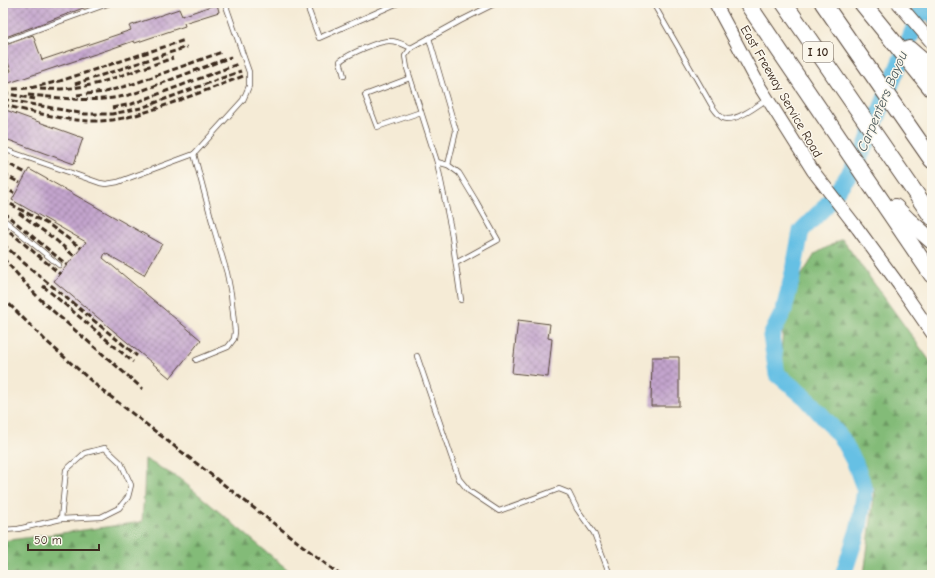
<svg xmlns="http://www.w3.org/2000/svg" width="935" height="578" font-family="'Comic Neue',sans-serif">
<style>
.forest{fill:url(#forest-firs);stroke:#5f724b}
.water{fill:url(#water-ripples);stroke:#507581}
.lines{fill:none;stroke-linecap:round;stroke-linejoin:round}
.river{stroke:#66c0e4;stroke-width:17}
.building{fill:url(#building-cross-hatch)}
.lane-casing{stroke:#57473a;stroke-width:6}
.secondary-casing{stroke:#57473a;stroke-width:14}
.highway-casing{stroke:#57473a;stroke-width:18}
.lane{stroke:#fff;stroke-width:4.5}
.secondary{stroke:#fff;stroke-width:12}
.highway{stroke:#fff;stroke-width:16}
.rail{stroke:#3b2a1e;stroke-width:3;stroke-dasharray:6 3;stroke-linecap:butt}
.labels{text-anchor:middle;stroke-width:3;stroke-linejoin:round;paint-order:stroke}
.shield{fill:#fbf7ec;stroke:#75685c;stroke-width:1}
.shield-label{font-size:12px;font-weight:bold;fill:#3b2a1e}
.street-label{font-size:13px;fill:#3b2a1e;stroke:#fbf7ec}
.water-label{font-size:14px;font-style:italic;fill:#485759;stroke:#fbf7ec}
</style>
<defs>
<pattern id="forest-firs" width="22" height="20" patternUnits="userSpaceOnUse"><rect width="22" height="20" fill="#83bb78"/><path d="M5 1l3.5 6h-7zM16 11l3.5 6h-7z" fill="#6c9862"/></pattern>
<pattern id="water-ripples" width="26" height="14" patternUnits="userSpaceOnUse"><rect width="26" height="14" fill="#66c0e4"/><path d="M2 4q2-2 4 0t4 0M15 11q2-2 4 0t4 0" fill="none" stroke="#559cb8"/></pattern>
<pattern id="building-cross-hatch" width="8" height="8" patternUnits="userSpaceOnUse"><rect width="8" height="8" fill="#c3a4cd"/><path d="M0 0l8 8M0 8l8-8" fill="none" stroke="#a086a6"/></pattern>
</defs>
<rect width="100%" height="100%" fill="#fbf7ec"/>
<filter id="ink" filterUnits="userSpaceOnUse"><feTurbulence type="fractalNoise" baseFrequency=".025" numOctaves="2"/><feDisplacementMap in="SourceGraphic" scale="8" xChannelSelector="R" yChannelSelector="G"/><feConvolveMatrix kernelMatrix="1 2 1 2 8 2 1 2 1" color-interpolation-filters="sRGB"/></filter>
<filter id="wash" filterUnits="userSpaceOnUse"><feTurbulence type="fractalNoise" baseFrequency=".012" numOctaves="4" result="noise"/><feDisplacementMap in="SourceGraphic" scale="16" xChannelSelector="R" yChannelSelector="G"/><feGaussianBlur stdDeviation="0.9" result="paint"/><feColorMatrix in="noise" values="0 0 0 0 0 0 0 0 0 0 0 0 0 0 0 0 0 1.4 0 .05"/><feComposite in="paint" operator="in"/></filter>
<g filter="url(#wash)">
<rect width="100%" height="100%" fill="#f5ebd6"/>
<g class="forest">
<path d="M842,239L932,364V575H864L875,490L816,401L780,369L785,302L815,254Z"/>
<path d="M145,459L180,479L294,575H3V541L142,522L144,494Z"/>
</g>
<path class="water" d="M913,3H932V17L930,24Z"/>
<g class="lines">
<path class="river" d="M843,575L859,527L865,490L855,463L842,439L826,420L806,398L777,374L771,336L784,310L793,273L801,231L825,207L850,173L865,148L920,13L923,3"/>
</g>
<g id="blocks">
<g class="building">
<path d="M3,3H94V4L3,38Z"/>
<path d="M217,4L219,12L184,23L185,26L135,43L134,41L3,85V73L11,71L3,48V46L33,35L42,60L131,30L129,26L179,9L182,16Z"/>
<path d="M3,109L83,138L74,164L3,138Z"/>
<path d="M29,169L162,244L144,275L105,253L103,258L201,340L170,378L54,281L86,242L12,200Z"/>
<path d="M518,320L550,324L548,338L552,339L548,377L512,373Z"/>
<path d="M652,357H679V406H651Z"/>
</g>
</g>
</g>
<g filter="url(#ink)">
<use href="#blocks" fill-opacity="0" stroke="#57473a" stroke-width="1"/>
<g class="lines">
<defs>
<g id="lane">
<path d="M306,3L319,38L398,3"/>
<path d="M653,3L712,106C715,110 718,115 723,118C735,123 757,106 767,99"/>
<path d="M429,38L456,131L448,165"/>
<path d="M3,42L110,3"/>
<path d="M344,76L340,61C349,54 380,40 390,41C398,41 404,45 411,48"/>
<path d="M410,78L365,95L377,127L421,112"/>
<path d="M3,149L100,183L106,184L118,182L194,154L243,100L247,91L249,86V72L225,3"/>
<path d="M194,154L214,229L227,273L231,294L235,332L234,339L228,347L196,360"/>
<path d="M437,162L448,165L459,173L476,201L498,240L456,263"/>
<path d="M3,219L59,265"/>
<path d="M461,300L451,230L437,162L407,68L405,56L411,48L460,21L496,3"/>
<path d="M417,356L444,435L459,479L469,491L499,511L559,489L569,493L577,509L594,533L610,575"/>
<path d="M105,448L121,463L131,485L128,497L119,508L101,517L61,519L66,470L85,453Z"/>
<path d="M3,530L18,529L61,519"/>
</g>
<g id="secondary">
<path d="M715,3L760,87L813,171L858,229L899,285L932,333"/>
<path d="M898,3L932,43"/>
</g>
<g id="highway">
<path d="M747,3L932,275"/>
<path d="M784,3L932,217"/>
<path d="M823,3L932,160"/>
<path d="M862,3L932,89"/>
<path d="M909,49L932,69"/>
<path d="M895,207L908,220L932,241"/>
</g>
</defs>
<use href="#lane" class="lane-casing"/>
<use href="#secondary" class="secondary-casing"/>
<use href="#highway" class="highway-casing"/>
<use href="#lane" class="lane"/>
<use href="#secondary" class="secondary"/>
<use href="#highway" class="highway"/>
<g class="rail">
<path d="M75,84L187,47"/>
<path d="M13,89L30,88L60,81L185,40"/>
<path d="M40,89C60,90 79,88 99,83L173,58"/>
<path d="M3,93L35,99"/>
<path d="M28,95C66,98 95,104 133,94L231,57"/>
<path d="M77,95L105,92L133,84L222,52"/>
<path d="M3,99L85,114H112L141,108L241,71"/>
<path d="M3,105C34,112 68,122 100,121C127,120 152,110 177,101C199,93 221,85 243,76"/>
<path d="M112,108L132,104L238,64"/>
<path d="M3,161L26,173"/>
<path d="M3,174L20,183"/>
<path d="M3,187L14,193"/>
<path d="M3,200L51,226L81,248"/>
<path d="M3,212L67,265"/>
<path d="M19,213L57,241L74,256"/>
<path d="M3,226L60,274"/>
<path d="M3,244L24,263L137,356"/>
<path d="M3,258L34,293L46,305L143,389"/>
<path d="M43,286L133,362"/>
<path d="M3,298L45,340L97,386L340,575"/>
</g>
</g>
</g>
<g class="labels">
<rect class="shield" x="803" y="42" width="30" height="20" rx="3"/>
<g class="shield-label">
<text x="818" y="56">I 10</text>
</g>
<g class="street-label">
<text transform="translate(782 91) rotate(60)" y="5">East Freeway Service Road</text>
</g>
<g class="water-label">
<text transform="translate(882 101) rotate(-67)" y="5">Carpenters Bayou</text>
</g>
</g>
<rect width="935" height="578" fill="none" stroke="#fbf7ec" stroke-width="16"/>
<path d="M28 544v6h71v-6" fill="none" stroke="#3b2a1e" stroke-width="2"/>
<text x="34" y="544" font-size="12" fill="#3b2a1e" stroke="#fbf7ec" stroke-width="3" paint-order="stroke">50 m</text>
</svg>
